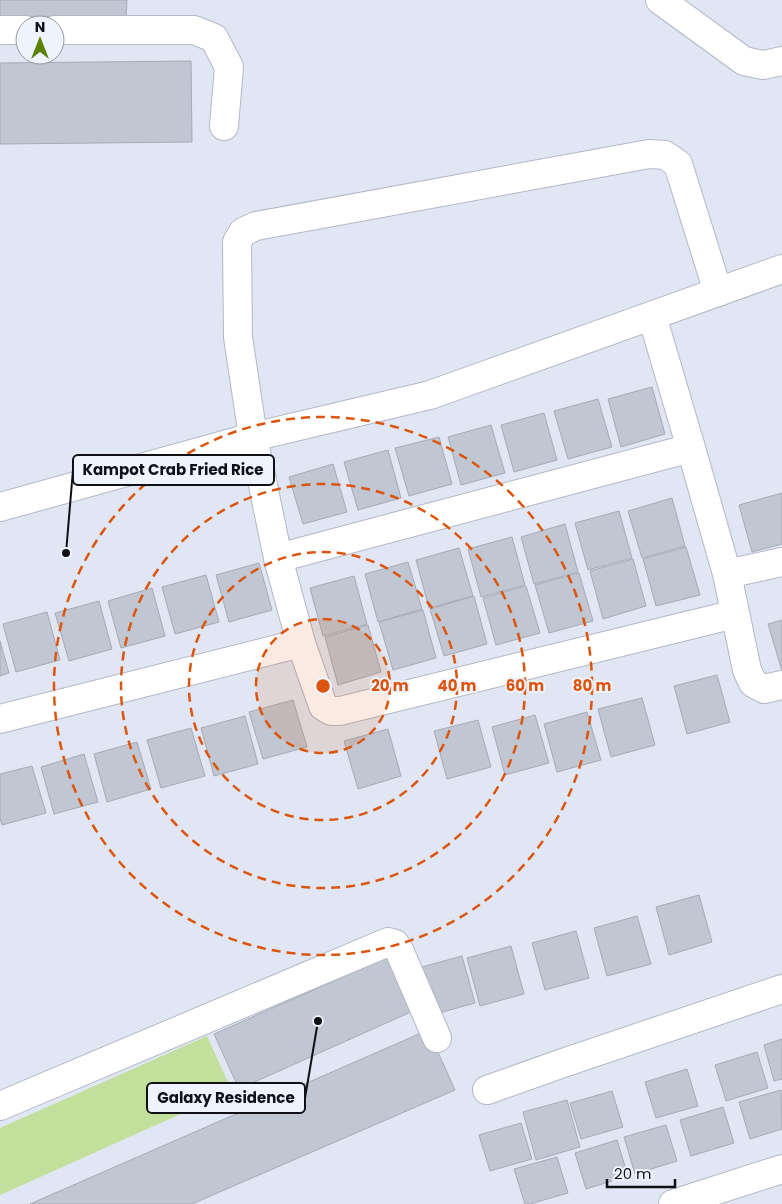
<svg xmlns="http://www.w3.org/2000/svg" width="782" height="1204" font-family="Poppins,sans-serif">
<style>
.green{fill:#c2e09b}
.building{fill:#c0c6d2;stroke:#a5aab6}
.lines{fill:none;stroke-linecap:round;stroke-linejoin:round}
.minor-casing{stroke:#b3b8c5;stroke-width:30}
.minor{stroke:#fff;stroke-width:28}
.ring{fill:none;stroke:#dd550c;stroke-width:2.5;stroke-dasharray:9 6}
.centre{fill:#dd550c;stroke:#eef3fd;stroke-width:2.5}
.ring-label{font-size:15px;text-anchor:middle;font-weight:bold;fill:#dd550c;stroke:#eef3fd;stroke-width:4;stroke-linejoin:round;paint-order:stroke}
.leader{fill:none;stroke:#0f1116;stroke-width:2}
.callout-dot{fill:#0f1116;stroke:#eef3fd;stroke-width:2}
.callout{fill:#eef3fd;stroke:#0f1116;stroke-width:2}
.callout-label{font-size:15px;text-anchor:middle;font-weight:bold;fill:#0f1116}
</style>
<rect width="100%" height="100%" fill="#e0e6f3"/>
<path class="green" d="M207,1036L232,1091L0,1195V1128Z"/>
<g class="building">
<path d="M0,0H127L126,18L0,16Z"/>
<path d="M191,61L192,142L0,144V63Z"/>
<path d="M652,387L665,434L621,447L608,399Z"/>
<path d="M598,399L612,447L568,459L554,411Z"/>
<path d="M544,413L557,460L514,472L501,425Z"/>
<path d="M491,425L505,473L461,485L448,437Z"/>
<path d="M439,437L452,484L409,496L395,448Z"/>
<path d="M388,450L401,498L358,510L344,462Z"/>
<path d="M333,464L347,512L303,524L289,477Z"/>
<path d="M782,493V544L752,552L739,505Z"/>
<path d="M672,498L685,546L642,558L628,511Z"/>
<path d="M619,511L632,558L588,570L575,523Z"/>
<path d="M565,524L578,572L534,584L521,537Z"/>
<path d="M512,537L525,585L481,597L468,549Z"/>
<path d="M686,547L700,595L656,606L643,559Z"/>
<path d="M459,548L473,596L429,608L416,560Z"/>
<path d="M633,559L646,606L603,619L590,571Z"/>
<path d="M408,562L422,609L378,622L365,574Z"/>
<path d="M259,563L272,610L229,622L216,575Z"/>
<path d="M579,573L593,621L549,633L535,585Z"/>
<path d="M206,575L219,622L175,634L162,587Z"/>
<path d="M354,576L367,624L323,636L310,588Z"/>
<path d="M526,586L540,633L496,645L483,598Z"/>
<path d="M152,588L165,636L121,648L108,601Z"/>
<path d="M474,596L487,644L444,656L430,609Z"/>
<path d="M99,601L112,649L69,661L55,613Z"/>
<path d="M423,610L436,658L393,670L379,622Z"/>
<path d="M47,612L60,660L16,672L3,624Z"/>
<path d="M782,620V671L768,624Z"/>
<path d="M368,625L381,672L338,685L325,637Z"/>
<path d="M0,641L9,673L0,676Z"/>
<path d="M717,675L730,722L687,734L674,686Z"/>
<path d="M642,698L655,745L611,757L598,709Z"/>
<path d="M293,700L307,747L263,759L249,712Z"/>
<path d="M587,712L601,760L557,772L544,724Z"/>
<path d="M535,715L549,763L505,775L492,727Z"/>
<path d="M245,716L258,764L214,776L201,728Z"/>
<path d="M478,720L491,767L447,779L434,731Z"/>
<path d="M191,728L205,776L161,788L147,740Z"/>
<path d="M388,729L401,776L358,789L344,741Z"/>
<path d="M137,742L151,789L107,802L94,754Z"/>
<path d="M84,754L98,802L54,814L41,767Z"/>
<path d="M32,766L46,813L2,825L0,818V774Z"/>
<path d="M699,895L712,942L669,955L656,907Z"/>
<path d="M637,916L651,964L607,976L594,928Z"/>
<path d="M576,931L589,978L545,990L532,943Z"/>
<path d="M511,946L524,994L480,1006L467,958Z"/>
<path d="M397,953L422,1007L239,1089L214,1034Z"/>
<path d="M462,956L475,1003L432,1015L418,968Z"/>
<path d="M428,1030L455,1090L192,1204H30Z"/>
<path d="M782,1039V1079L774,1081L764,1045Z"/>
<path d="M757,1052L768,1088L726,1101L715,1065Z"/>
<path d="M687,1069L698,1106L656,1118L645,1082Z"/>
<path d="M781,1090L782,1129L750,1139L739,1102Z"/>
<path d="M612,1091L623,1127L581,1139L570,1103Z"/>
<path d="M567,1100L580,1147L536,1160L523,1112Z"/>
<path d="M723,1107L734,1143L691,1156L680,1120Z"/>
<path d="M521,1123L532,1159L490,1171L479,1135Z"/>
<path d="M666,1125L677,1161L635,1174L624,1137Z"/>
<path d="M617,1140L628,1176L586,1189L575,1153Z"/>
<path d="M557,1157L568,1193L530,1204H525L514,1169Z"/>
</g>
<g class="lines">
<defs>
<g id="minor">
<path d="M660,0L744,61L763,65L782,61"/>
<path d="M0,30H25"/>
<path d="M55,30H194L214,38L229,67L224,126"/>
<path d="M718,292L678,164L665,155L649,154L256,226L243,232L237,242L238,337L253,437L278,558L301,643L323,706L331,711H340L735,614"/>
<path d="M652,316L691,448L727,574L747,670L753,683L764,689L782,685"/>
<path d="M0,507L253,437L430,395L782,269"/>
<path d="M278,558L691,448"/>
<path d="M727,574L782,562"/>
<path d="M0,719L301,643"/>
<path d="M487,1090L563,1063L782,989"/>
<path d="M0,1106L388,942L395,944L399,950L437,1038"/>
<path d="M673,1204L782,1169"/>
</g>
</defs>
<use href="#minor" class="minor-casing"/>
<use href="#minor" class="minor"/>
</g>
<circle cx="323" cy="686" r="67" fill="#dd550c" fill-opacity=".12"/>
<g class="ring">
<circle cx="323" cy="686" r="67"/>
<circle cx="323" cy="686" r="134"/>
<circle cx="323" cy="686" r="202"/>
<circle cx="323" cy="686" r="269"/>
</g>
<circle cx="323" cy="686" r="8" class="centre"/>
<g class="ring-label">
<text x="390" y="691">20 m</text>
<text x="457" y="691">40 m</text>
<text x="525" y="691">60 m</text>
<text x="592" y="691">80 m</text>
</g>
<path class="leader" d="M66 553L73 470M318 1021L305 1098"/>
<g class="callout-dot">
<circle cx="66" cy="553" r="5"/>
<circle cx="318" cy="1021" r="5"/>
</g>
<g class="callout">
<rect x="73" y="455" width="201" height="30" rx="5"/>
<rect x="147" y="1083" width="158" height="30" rx="5"/>
</g>
<g class="callout-label">
<text x="173" y="475">Kampot Crab Fried Rice</text>
<text x="226" y="1103">Galaxy Residence</text>
</g>
<g transform="translate(40 40)"><circle r="24" fill="#eef3fd" stroke="#9599a1"/>
<path d="M0-4L9 19L0 12L-9 19Z" fill="#5a8100"/>
<text y="-8" font-size="14" font-weight="bold" text-anchor="middle" fill="#0f1116">N</text>
</g>
<path d="M607 1179v8h68v-8" fill="none" stroke="#0f1116" stroke-width="2.5"/>
<text x="614" y="1179" font-size="15" fill="#0f1116" stroke="#eef3fd" stroke-width="4" paint-order="stroke">20 m</text>
</svg>
